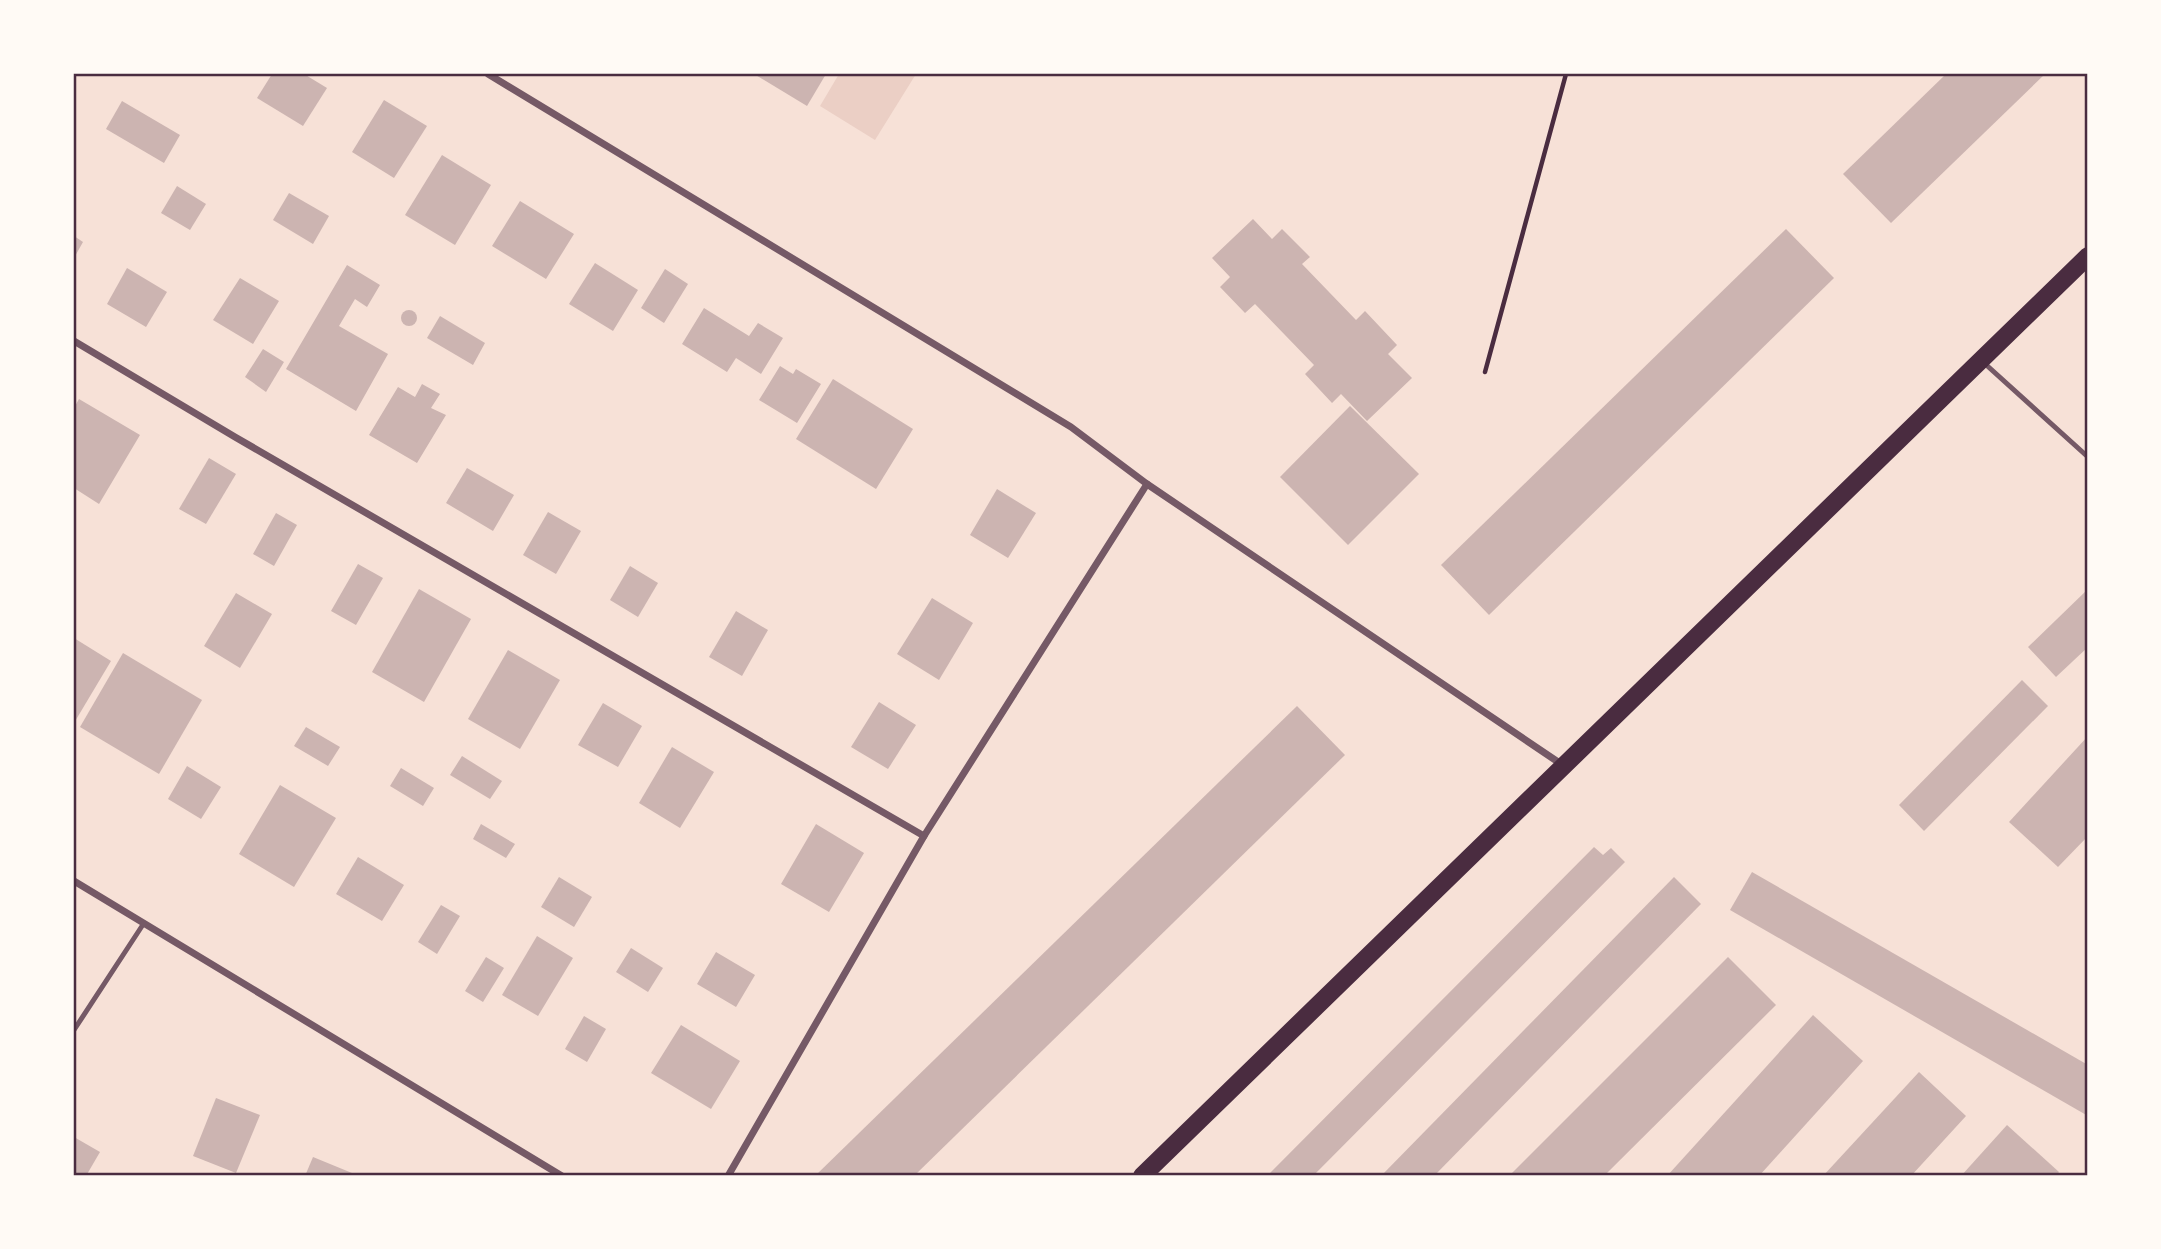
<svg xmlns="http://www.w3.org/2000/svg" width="2161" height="1249" font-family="Commissioner,sans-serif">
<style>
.green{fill:#ebcfc5}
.building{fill:#ccb4b1}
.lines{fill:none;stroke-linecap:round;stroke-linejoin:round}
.path{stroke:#4a2c40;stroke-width:4.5}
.service{stroke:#755966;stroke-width:5}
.minor{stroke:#755966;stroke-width:7}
.primary{stroke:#4a2c40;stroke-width:18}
.neatline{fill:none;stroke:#4a2c40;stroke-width:2.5}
</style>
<rect width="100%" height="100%" fill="#f7e1d7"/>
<path class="green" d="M839,74H916L875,140L820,106Z"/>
<g class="building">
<path d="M272,74H304L327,88L303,126L257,98Z"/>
<path d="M754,74H826L807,106Z"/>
<path d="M1946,74H2045L1891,223L1843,174Z"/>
<path d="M384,100L427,126L394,178L352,152Z"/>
<path d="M122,101L180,135L164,163L106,129Z"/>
<path d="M442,155L491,185L455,245L405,215Z"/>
<path d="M177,186L206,204L190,230L161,213Z"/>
<path d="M289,193L329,216L313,244L273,220Z"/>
<path d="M520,201L574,234L546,279L492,246Z"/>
<path d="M1253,219L1272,239L1282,229L1310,257L1302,264L1356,320L1365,311L1397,345L1388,354L1412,378L1367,421L1341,394L1332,403L1305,374L1314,365L1255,304L1245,313L1220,287L1230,277L1212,258Z"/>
<path d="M1786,229L1834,278L1489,615L1441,565Z"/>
<path d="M74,236L83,242L74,258Z"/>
<path d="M595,263L638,290L613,331L569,304Z"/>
<path d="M347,265L380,285L367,307L355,299L339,326L388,354L356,411L286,369Z"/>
<path d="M127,268L167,292L146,327L107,304Z"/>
<path d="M665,269L688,284L664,323L641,308Z"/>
<path d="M240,278L279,301L253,344L213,320Z"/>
<path d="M704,308L749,336L758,323L783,338L761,374L736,358L727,372L682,344Z"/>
<circle cx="409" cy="318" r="8"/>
<path d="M440,316L485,343L473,365L427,338Z"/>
<path d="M263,349L284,362L266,392L245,377Z"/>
<path d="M780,366L793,374L796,369L821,384L797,423L759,400Z"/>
<path d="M833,379L913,429L876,489L796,439Z"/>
<path d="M422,384L440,394L431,408L446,415L417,463L369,435L398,387L415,397Z"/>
<path d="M79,399L140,435L99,504L74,488V408Z"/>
<path d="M1350,406L1419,474L1348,545L1280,477Z"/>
<path d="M209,458L236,474L206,524L179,509Z"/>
<path d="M467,468L514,495L493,531L446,503Z"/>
<path d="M997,489L1036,513L1008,558L970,535Z"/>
<path d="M548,512L581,531L556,574L523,555Z"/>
<path d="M276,513L297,525L274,566L253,554Z"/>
<path d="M358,564L383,578L356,625L331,611Z"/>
<path d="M630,566L658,583L638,617L610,600Z"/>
<path d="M419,589L471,619L424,702L372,672Z"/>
<path d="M2088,589V647L2056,677L2028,647Z"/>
<path d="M236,593L272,614L240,668L204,646Z"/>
<path d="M932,598L973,623L939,680L897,654Z"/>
<path d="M736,611L768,630L742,676L709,657Z"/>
<path d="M74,638L111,661L74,723Z"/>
<path d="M508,650L560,680L520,749L468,719Z"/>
<path d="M123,653L202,700L159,774L80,727Z"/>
<path d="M2022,680L2048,706L1924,831L1899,805Z"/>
<path d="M879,702L916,725L888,769L851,747Z"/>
<path d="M603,703L642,726L618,767L578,745Z"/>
<path d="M1297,706L1345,755L914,1176H815Z"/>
<path d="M306,727L340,747L328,766L294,746Z"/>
<path d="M2088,736V836L2058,867L2009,822Z"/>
<path d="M672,747L714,772L680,828L639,803Z"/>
<path d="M462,756L502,781L490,799L450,775Z"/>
<path d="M187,766L221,787L201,819L168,799Z"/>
<path d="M401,768L434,788L423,806L390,786Z"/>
<path d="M280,785L336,818L294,887L239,854Z"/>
<path d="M481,824L515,844L506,858L473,839Z"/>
<path d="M816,824L864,853L829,912L781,884Z"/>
<path d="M1594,847L1603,855L1611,848L1625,862L1313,1176H1267Z"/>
<path d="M358,857L404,885L382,921L336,894Z"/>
<path d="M1752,872L2088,1065V1116L1730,910Z"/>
<path d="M559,877L592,897L574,927L541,907Z"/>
<path d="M1674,877L1701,904L1434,1176H1381Z"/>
<path d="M441,905L460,916L437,954L418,942Z"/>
<path d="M537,936L573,958L538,1016L502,995Z"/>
<path d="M631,948L663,968L648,992L616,972Z"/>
<path d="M716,952L755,975L736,1007L697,984Z"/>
<path d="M486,957L504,968L483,1002L465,991Z"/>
<path d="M1728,957L1776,1005L1604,1176H1509Z"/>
<path d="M1813,1015L1863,1061L1759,1176H1667Z"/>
<path d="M584,1016L606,1029L587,1062L565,1049Z"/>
<path d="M681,1025L740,1061L711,1109L651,1073Z"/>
<path d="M1919,1072L1966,1116L1911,1176H1823Z"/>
<path d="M216,1098L260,1115L236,1173L193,1156Z"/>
<path d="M2007,1125L2059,1172L2056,1176H1961Z"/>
<path d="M74,1137L100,1152L86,1176H74Z"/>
<path d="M313,1157L352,1173L351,1176H305Z"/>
</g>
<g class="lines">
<path class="path" d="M1485,372L1566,74"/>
<g class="service">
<path d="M1983,362L2088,457"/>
<path d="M74,1030L144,923"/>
</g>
<g class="minor">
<path d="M488,74L1071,427L1147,484L1564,766"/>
<path d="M74,341L235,437L924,836"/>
<path d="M74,881L562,1176"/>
<path d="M728,1176L924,836L1147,484"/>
</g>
<path class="primary" d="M1142,1176L2088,256"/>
</g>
<rect width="2161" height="1249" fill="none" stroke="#fffaf5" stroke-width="150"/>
<rect x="75" y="75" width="2011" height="1099" class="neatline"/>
</svg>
